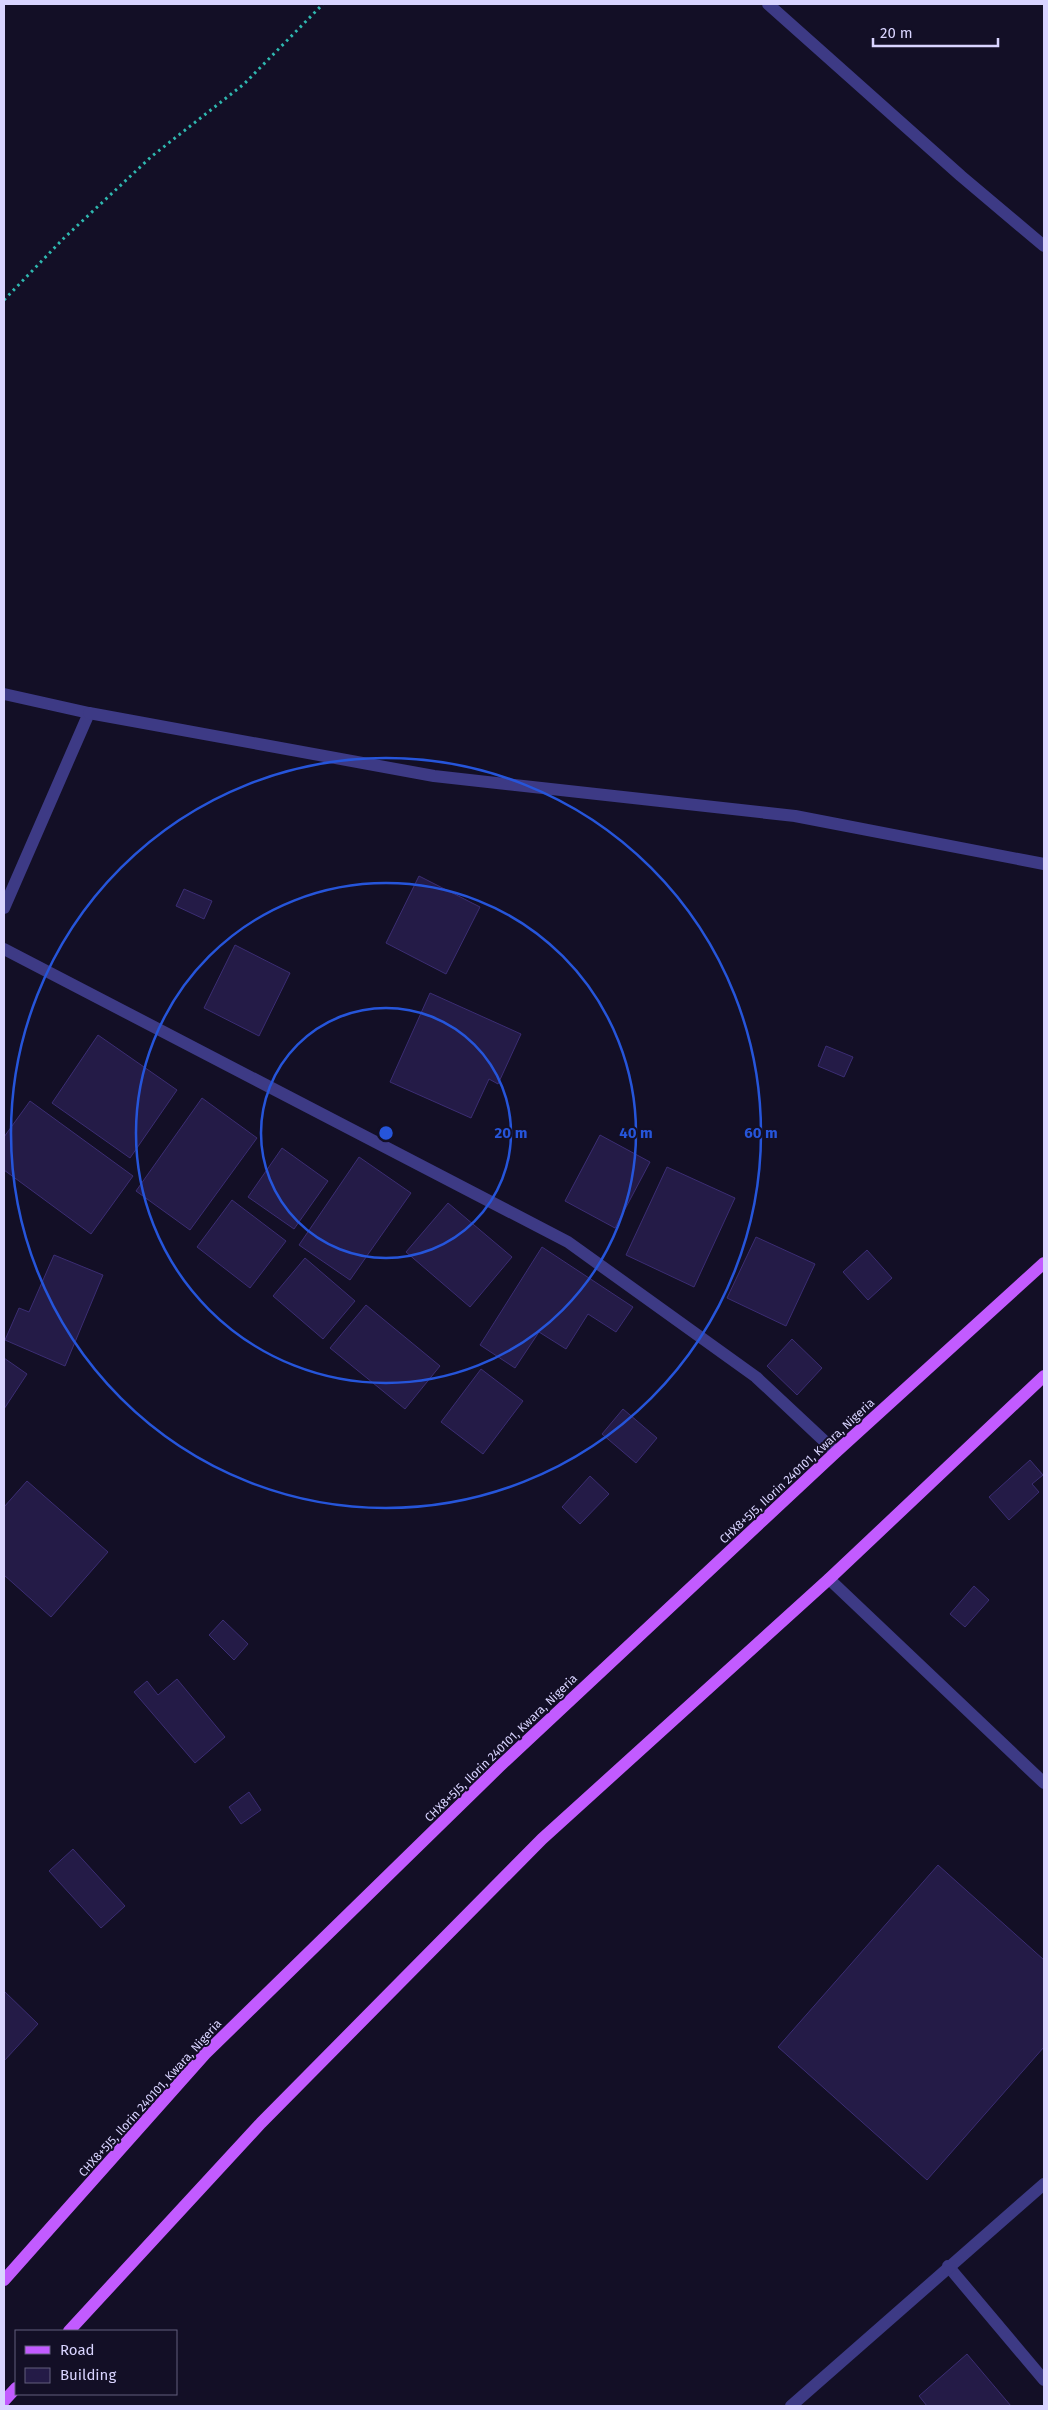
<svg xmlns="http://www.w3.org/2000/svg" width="1048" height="2410" font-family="'Fira Sans',sans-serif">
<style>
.building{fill:#241b47;stroke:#3b2d73}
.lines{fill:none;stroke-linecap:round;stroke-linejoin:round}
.path{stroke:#2fb8b0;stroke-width:3;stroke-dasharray:2.5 4;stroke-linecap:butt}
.street{stroke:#3d3a85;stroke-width:12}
.primary{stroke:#c25bff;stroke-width:12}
.ring{fill:none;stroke:#2655da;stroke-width:2.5}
.labels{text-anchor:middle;stroke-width:4;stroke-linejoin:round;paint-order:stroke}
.street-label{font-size:12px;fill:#d9d4ff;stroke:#130f26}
.centre{fill:#2655da;stroke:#130f26;stroke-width:2.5}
.ring-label{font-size:15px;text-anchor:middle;font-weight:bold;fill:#2655da;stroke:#130f26;stroke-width:4;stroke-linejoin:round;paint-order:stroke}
</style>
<rect width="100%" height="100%" fill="#130f26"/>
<g class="building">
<path d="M419,876L480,907L446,974L386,943Z"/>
<path d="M184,889L212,901L204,919L176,906Z"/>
<path d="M235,945L290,973L259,1036L204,1008Z"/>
<path d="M430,993L521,1034L498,1084L489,1079L471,1118L390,1082Z"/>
<path d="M98,1035L177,1090L130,1158L52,1103Z"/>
<path d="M826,1046L853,1057L844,1077L818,1066Z"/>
<path d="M202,1098L257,1138L190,1230L136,1191Z"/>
<path d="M30,1101L133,1176L91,1234L4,1170V1137Z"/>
<path d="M600,1135L650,1162L615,1228L565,1201Z"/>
<path d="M282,1148L328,1181L294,1229L248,1197Z"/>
<path d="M359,1157L411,1193L350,1280L299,1245Z"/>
<path d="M667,1167L735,1198L694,1287L626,1255Z"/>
<path d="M232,1200L286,1241L250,1288L197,1247Z"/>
<path d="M448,1203L512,1257L470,1307L406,1252Z"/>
<path d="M756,1237L815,1264L786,1326L727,1298Z"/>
<path d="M542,1247L633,1307L616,1332L588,1314L566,1349L539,1332L515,1368L480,1345Z"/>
<path d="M867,1250L892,1278L868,1300L843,1272Z"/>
<path d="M54,1255L103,1275L65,1366L5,1340L19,1308L29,1312Z"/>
<path d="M305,1258L355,1301L323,1339L273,1296Z"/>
<path d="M366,1305L440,1366L405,1409L330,1348Z"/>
<path d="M792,1339L822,1368L797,1395L767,1366Z"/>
<path d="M4,1358L27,1374L4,1409Z"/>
<path d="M481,1369L523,1401L483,1454L441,1422Z"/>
<path d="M623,1409L657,1438L636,1463L602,1434Z"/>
<path d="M1030,1460L1043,1475L1032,1484L1039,1492L1009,1520L989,1497Z"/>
<path d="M590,1476L609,1494L580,1524L562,1507Z"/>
<path d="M27,1481L108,1552L51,1617L4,1575V1507Z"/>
<path d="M974,1586L989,1600L965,1627L950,1614Z"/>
<path d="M223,1620L248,1644L234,1660L209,1635Z"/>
<path d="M177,1679L225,1737L195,1763L134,1692L147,1681L158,1695Z"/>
<path d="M249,1792L261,1810L241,1824L229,1807Z"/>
<path d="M73,1849L125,1906L101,1928L49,1871Z"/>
<path d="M938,1865L1044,1960V2047L927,2180L778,2047Z"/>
<path d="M4,1991L38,2024L4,2061Z"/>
<path d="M967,2354L1011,2406H927L919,2396Z"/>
</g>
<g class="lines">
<path class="path" d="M4,300L63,239L152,156L244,84L323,4"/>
<g class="street">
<path d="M768,4L961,176L1044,246"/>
<path d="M4,694L89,713L4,908"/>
<path d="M89,713L434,776L795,816L1044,864"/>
<path d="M4,949L568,1242L756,1377L836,1452"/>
<path d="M829,1579L1044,1783"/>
<path d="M948,2266L1044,2380"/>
<path d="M791,2406L1044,2184"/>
</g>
<g class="primary">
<path d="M4,2280L205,2054L500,1766L836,1452L1044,1263"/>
<path d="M69,2331L261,2123L542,1839L829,1579L1044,1376"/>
<path d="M4,2401L16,2388"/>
</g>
</g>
<g class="ring">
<circle cx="386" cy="1133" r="125"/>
<circle cx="386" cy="1133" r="250"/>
<circle cx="386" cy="1133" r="375"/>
</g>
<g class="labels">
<g class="street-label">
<text transform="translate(797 1471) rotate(-43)" y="4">CHX8+5J5, Ilorin 240101, Kwara, Nigeria</text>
<text transform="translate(501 1748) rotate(-44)" y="4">CHX8+5J5, Ilorin 240101, Kwara, Nigeria</text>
<text transform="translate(150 2098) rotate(-48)" y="4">CHX8+5J5, Ilorin 240101, Kwara, Nigeria</text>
</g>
</g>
<circle cx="386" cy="1133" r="8" class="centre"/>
<g class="ring-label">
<text x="511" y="1138">20 m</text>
<text x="636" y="1138">40 m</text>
<text x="761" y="1138">60 m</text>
</g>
<rect width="1048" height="2410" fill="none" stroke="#d9d4ff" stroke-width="10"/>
<rect x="15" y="2330" width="162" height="65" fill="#130f26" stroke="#625e7d"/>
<rect x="25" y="2346" width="25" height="8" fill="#c25bff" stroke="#625e7d"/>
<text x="60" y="2355" font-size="15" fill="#d9d4ff">Road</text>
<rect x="25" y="2368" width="25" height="15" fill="#241b47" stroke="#625e7d"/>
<text x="60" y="2380" font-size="15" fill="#d9d4ff">Building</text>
<path d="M873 38v8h125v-8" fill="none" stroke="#d9d4ff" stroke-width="2.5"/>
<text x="880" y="38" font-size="15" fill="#d9d4ff" stroke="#130f26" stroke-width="4" paint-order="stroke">20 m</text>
</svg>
